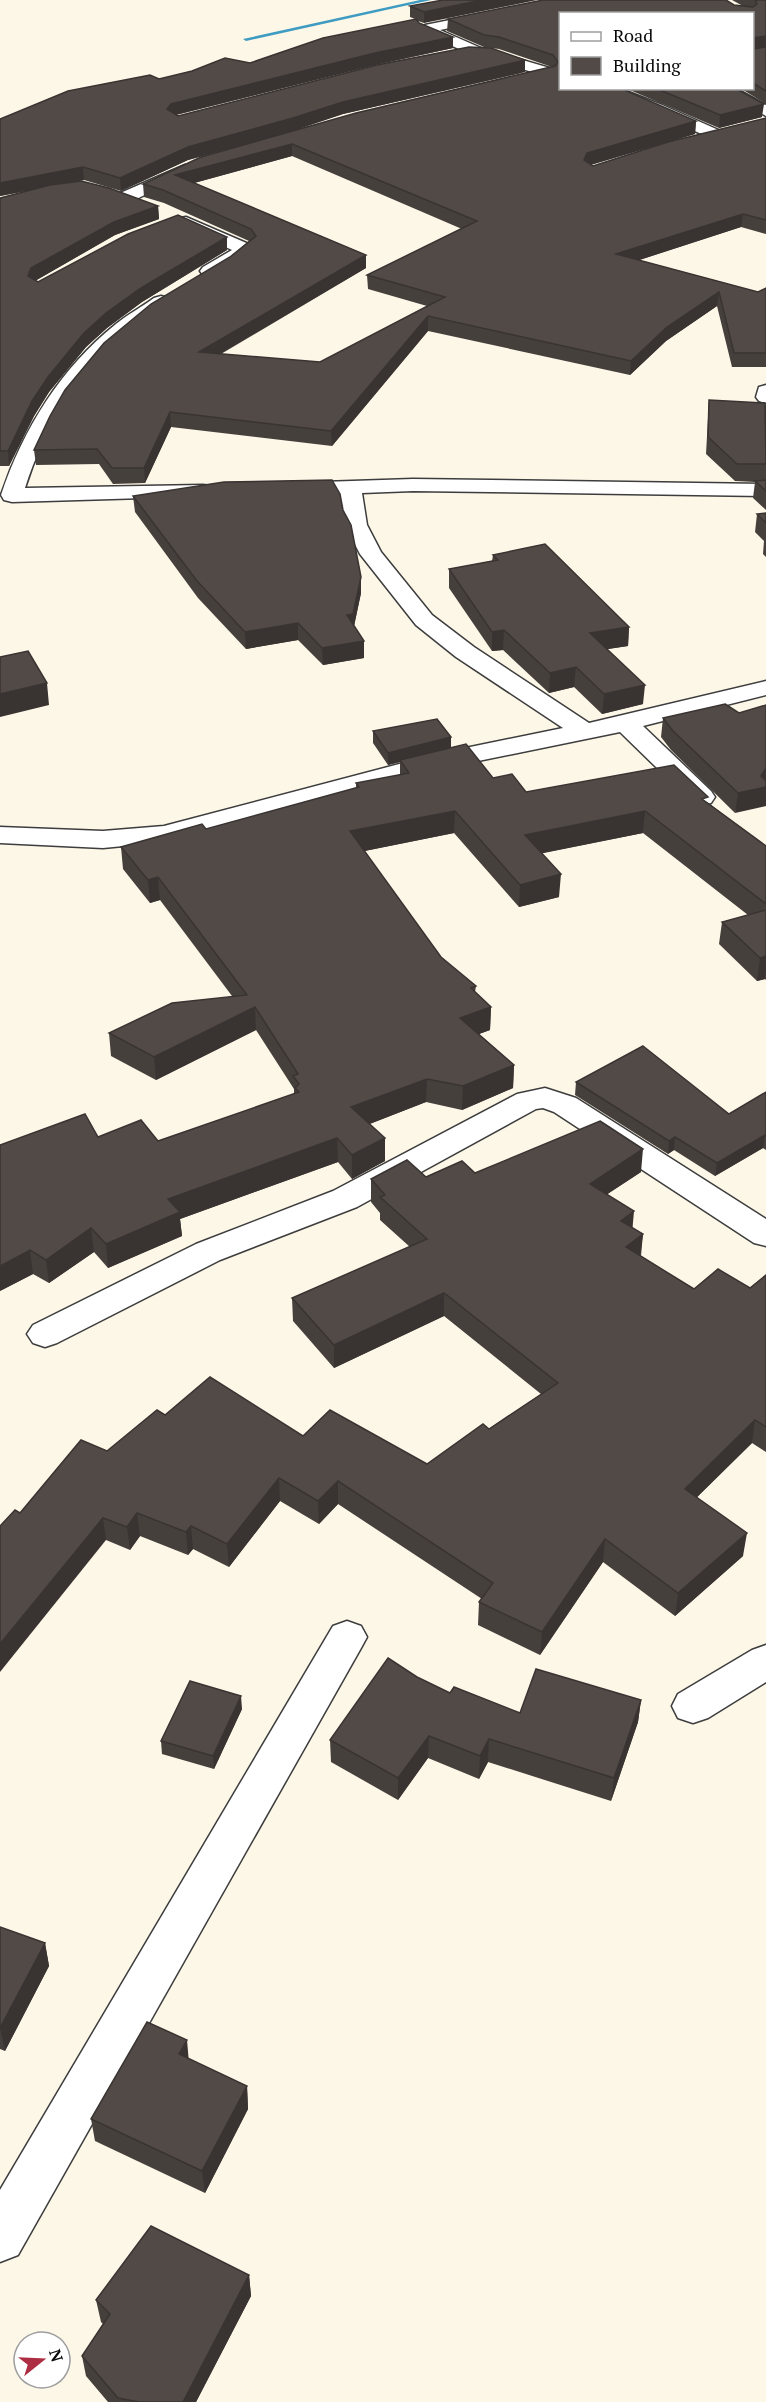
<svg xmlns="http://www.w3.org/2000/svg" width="766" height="2402" font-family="'PT Serif',serif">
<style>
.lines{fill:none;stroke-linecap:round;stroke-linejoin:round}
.stream{fill:#3e9bc1;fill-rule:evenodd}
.minor-casing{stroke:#3d3d3d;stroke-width:3}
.minor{fill:#fff;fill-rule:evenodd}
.wall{fill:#46403d;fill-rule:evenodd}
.shaded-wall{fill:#393432}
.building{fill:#514a47;stroke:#393432;stroke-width:1.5;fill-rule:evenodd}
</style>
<rect width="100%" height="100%" fill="#fdf7e8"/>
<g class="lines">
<path class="stream" d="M420,0H431L246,41L243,39Z"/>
<defs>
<g id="minor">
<path d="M490,12L495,13L497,16L495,19L440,30L481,48L560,71V80L473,55L420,32L418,29L425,25Z"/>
<path d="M595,88H618L662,105L723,132L725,135L723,138H711Z"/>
<path d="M716,88H735L766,105V116Z"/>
<path d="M185,165L191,167L193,170L191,173L130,202H118L116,198L118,194Z"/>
<path d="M186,217L251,245L254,249L215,275H203L200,271L203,267L232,250L180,226L177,222L180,218Z"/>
<path d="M161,296L168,298L170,302L168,306C155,315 141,322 129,332C80,373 44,427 25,488L203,485L211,486L214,491L211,496L12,502L4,500L1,495C23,429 61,368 116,324C128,314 142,307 154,298Z"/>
<path d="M766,385V403L759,401L756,397L759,387Z"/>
<path d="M413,479L766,484V496L413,491L362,493L367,525L381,552L432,615L474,647L589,723L766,681V695L643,726L711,791L715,797L711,803L702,805L693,803L620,732L444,768L165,842L103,848L0,843V827L103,831L164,826L441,753L563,728L456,657L416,625L360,554L345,525L340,494L291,495L283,494L280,489L283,484L291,483Z"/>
<path d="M545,1088L576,1098L766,1219V1246L754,1243L554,1112L543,1108L536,1109L357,1207L220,1260L57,1343L45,1347L33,1343L27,1334L33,1325L196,1244L333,1191L517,1094Z"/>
<path d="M347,1621L361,1626L367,1637L361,1648L18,2255L0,2262V2190L333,1626Z"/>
<path d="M766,1645V1682L708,1718L693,1723L678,1718L672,1706L678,1694L752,1650Z"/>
</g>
</defs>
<use href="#minor" class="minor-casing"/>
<use href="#minor" class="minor"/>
</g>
<g class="wall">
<path d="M443,0L424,23L418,21L419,23L453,37V48L375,65L176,115L178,116L525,72L343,114L297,129L552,67L499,49L484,47L447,31L448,19L734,5L743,6L732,0H766V104L740,88H753V14H561V88L696,121L695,134L591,165L593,166L766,118V234L741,227L639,260L758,292L766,288V367H732L717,306L666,341L630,375L428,331L332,446L171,427L145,483L113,484L99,464L36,465L34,450L230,257L249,241L164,203L144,197L143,184L276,136L188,160L121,191L84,180L66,183L158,206L159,219L115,235L35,281L38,282L227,237V250L142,302L107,328L86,347L49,392L34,416L9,466H0V198L31,190L0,196V119L159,79L250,63L415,19L410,17V6ZM292,156L462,229L367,275L368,289L427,306L320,362L221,354L366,268V255L194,183Z"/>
<path d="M625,88H735L762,117L719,128Z"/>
<path d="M709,400L766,405V510L753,498L755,482L735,481L706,454Z"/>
<path d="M133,496L343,510L361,593L354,626L364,658L323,665L298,640L246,649L198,598L135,512Z"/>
<path d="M766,513V557L763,554L764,541L755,532L757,514Z"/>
<path d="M493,555L629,627L628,646L607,649L643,704L602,714L574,687L549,693L503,650L492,651L449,588V569L492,561Z"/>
<path d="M766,705L735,813L671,750L661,737L663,718L739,713Z"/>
<path d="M373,731L451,748L493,778L526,792L707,802L766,846V980L765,979L757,981L719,944L722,922L748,915L643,833L542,853L559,897L519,907L454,833L364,851L441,957L476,986L475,992L491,1007L490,1030L479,1034L514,1065L513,1088L462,1110L426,1102L369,1124L385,1161L352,1179L338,1162L180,1219L182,1236L108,1268L94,1252L49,1283L33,1274L0,1291L98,1137L158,1141L294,1094V1089L256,1030L156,1080L111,1056L109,1033L232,996L160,900L150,903L123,869L121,847L206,829L356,788V783L400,775V762L388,765L373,743Z"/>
<path d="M576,1082L729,1114L766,1092V1150L763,1148L715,1176L674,1150L668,1154L575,1095Z"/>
<path d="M641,1172L607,1194L632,1228L643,1234L641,1256L694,1289L750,1288L766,1275V1452L752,1443L697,1497L743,1556L675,1616L603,1562L540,1655L478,1625L479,1602L482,1599L338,1504L319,1524L280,1501L229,1567L193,1549L188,1555L140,1536L130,1550L106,1540L20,1513L107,1451L165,1415L303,1436L427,1464L489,1429L541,1394L444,1316L334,1368L293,1321L292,1298L410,1247L380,1220V1213L371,1202V1179L426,1177L475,1173Z"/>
<path d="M417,1677L450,1693L520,1713L641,1700L638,1722L611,1801L488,1762L479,1779L428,1758L398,1800L331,1762L330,1740Z"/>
<path d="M242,1709L214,1769L162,1754L161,1741Z"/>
<path d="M0,1927L45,1943L49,1966L5,2051L0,2049Z"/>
<path d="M189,2059L247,2086L248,2109L205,2193L95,2141L91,2119Z"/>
<path d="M249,2275L251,2296L196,2402H108L86,2376L82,2356L103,2324L101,2322L96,2300Z"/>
</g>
<g class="shaded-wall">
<path d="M482,0H537L424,23V12Z"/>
<path d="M766,36V47L753,49V38Z"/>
<path d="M453,37V48L375,65L171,116L167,109L171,104L375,53Z"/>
<path d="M525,60V72L343,114L293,131L188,160L121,191L120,178L188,147L343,102Z"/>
<path d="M764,104L762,117L719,128L720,115Z"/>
<path d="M696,121L695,134L586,166L584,160L587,153Z"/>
<path d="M292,144V156L176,188L175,175Z"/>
<path d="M83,167L84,180L0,196V183Z"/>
<path d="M158,206L159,219L115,235L33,282L28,276L31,268L114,222Z"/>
<path d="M743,214L741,227L615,268L616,254Z"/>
<path d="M227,237V250L142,302L107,328L86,347L49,392L34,416L9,466L8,451L32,401L48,377L84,333L106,313L141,288Z"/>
<path d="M366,255V268L199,366V352Z"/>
<path d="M719,292L717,306L666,341L630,375L631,361L667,327Z"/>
<path d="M428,316V331L332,446L331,431Z"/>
<path d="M170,412L171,427L145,483L144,468Z"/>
<path d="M361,577V593L353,631L347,615Z"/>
<path d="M298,623V640L246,649L245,632Z"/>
<path d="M629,627L628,646L589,652L590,633Z"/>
<path d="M504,630L503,650L492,651V632Z"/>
<path d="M364,641V658L323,665L322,648Z"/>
<path d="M576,667L574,687L549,693L550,673Z"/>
<path d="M47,683L49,705L0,717V694Z"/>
<path d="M645,685L643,704L602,714L604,694Z"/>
<path d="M451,737V749L388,765V753Z"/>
<path d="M766,768V806L735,813L738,793L761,776Z"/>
<path d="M455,811L454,833L350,854V831Z"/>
<path d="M645,811L643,833L524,857L525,835Z"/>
<path d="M561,874L559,897L519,907L520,885Z"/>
<path d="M158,877L160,900L150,903L148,880Z"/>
<path d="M766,956V969L765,979L757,981L760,958Z"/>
<path d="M255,1007L256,1030L156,1080L154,1057Z"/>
<path d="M491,1007L490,1030L460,1041V1018Z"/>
<path d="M514,1065L513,1088L462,1110L463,1086Z"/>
<path d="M427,1079L426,1102L352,1131L351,1107Z"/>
<path d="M765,1135L763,1148L715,1176L717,1163Z"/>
<path d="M675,1137L674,1150L668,1154L669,1141Z"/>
<path d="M337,1138L338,1162L180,1219L182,1236L108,1268L106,1244L168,1199Z"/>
<path d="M385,1138V1161L352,1179V1155Z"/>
<path d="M643,1149L641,1172L588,1207L590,1184Z"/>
<path d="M634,1211L632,1234L621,1221Z"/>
<path d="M91,1228L94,1252L49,1283L46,1260Z"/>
<path d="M643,1234L640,1257L626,1247Z"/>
<path d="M30,1250L33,1274L0,1291V1266Z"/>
<path d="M444,1293V1316L334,1368V1345Z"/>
<path d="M755,1420L752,1443L682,1512L685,1489Z"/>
<path d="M279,1478L280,1501L229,1567L227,1544Z"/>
<path d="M338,1481V1504L319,1524L318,1501Z"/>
<path d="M137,1513L140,1536L130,1550L127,1527Z"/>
<path d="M103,1518L106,1540L0,1672V1644Z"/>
<path d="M191,1526L193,1549L188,1555L186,1532Z"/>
<path d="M747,1533L743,1556L675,1616L678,1593Z"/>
<path d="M605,1539L603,1562L540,1655L542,1632Z"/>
<path d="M241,1696L242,1709L214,1769L213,1756Z"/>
<path d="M641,1700L638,1722L611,1801L614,1778Z"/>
<path d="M429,1736L428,1758L398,1800V1778Z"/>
<path d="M489,1739L488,1762L479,1779L480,1756Z"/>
<path d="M45,1943L49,1966L5,2051L0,2028Z"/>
<path d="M187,2040L189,2063L179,2054Z"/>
<path d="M247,2086L248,2109L205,2193L202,2171Z"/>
<path d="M249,2275L251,2296L196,2402H183Z"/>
</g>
<g class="building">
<path d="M443,0H482L424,12L410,6Z"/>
<path d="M543,0H726L734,5L753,7L757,4L756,1L755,0H766V36L753,38V14H561V88H620L696,121L587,153L584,160L593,166L668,142L766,118V220L743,214L616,254L758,292L766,288V353H734L719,292L667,327L631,361L428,316L331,431L170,412L144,468H112L97,449L34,450L50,416L65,390L104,343L151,304L230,257L256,236L251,229L163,190L143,184L201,157L356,113L555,66L558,62L553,55L499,37L484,35L448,19ZM292,144L477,221L367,275L445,297L320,362L199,352L366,255L175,175Z"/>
<path d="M416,19L419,23L453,37L375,53L171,104L167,109L178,116L377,65L469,47L491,48L525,60L343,102L293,118L188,147L120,178L83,167L0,183V119L68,91L150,75L159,79L192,71L225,58L250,63L323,38Z"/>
<path d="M766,47V91L753,83V49Z"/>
<path d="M655,88H735L764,104L720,115Z"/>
<path d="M81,181L109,188L158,206L114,222L31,268L28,276L38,282L128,234L178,215L227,237L141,288L106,313L84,333L48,377L32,401L8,451H0V198L50,185Z"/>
<path d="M709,400L765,403L766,464H737L708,437Z"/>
<path d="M332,480L340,494L343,510L351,525L361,577L353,614L347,615L364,641L322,648L298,623L245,632L197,581L133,496L224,482Z"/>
<path d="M766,480V491L755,481Z"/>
<path d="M766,513V523L757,514Z"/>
<path d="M545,544L629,627L590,633L645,685L604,694L576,667L550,673L504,630L492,632L449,569L498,560L493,555Z"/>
<path d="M28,651L47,683L0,694V657Z"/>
<path d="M725,704L739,713L766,705V768L761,776L766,781V787L738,793L673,731L663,718Z"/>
<path d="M437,719L451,737L388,753L373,731Z"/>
<path d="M466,744L493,778L512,774L526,792L674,765L708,797L702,799L766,846V904L645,811L525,835L561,874L520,885L455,811L350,831L441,957L476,986L471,988L491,1007L460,1018L514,1065L463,1086L427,1079L351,1107L385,1138L352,1155L337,1138L168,1199L180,1212L106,1244L91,1228L46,1260L30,1250L0,1266V1145L85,1114L98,1137L141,1120L158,1141L299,1092L295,1088L299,1084L293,1076L298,1074L255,1007L154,1057L109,1033L172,1003L247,995L158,877L148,880L121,847L202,824L206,829L359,787L356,783L409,773L400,760Z"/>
<path d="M766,910V956L760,958L722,922Z"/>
<path d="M643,1046L729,1114L766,1092V1136L765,1135L717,1163L675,1137L669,1141L576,1082Z"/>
<path d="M600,1121L643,1149L590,1184L634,1211L621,1221L643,1234L626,1247L694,1289L718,1269L750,1288L766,1275V1427L755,1420L685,1489L747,1533L678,1593L605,1539L542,1632L479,1602L493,1583L338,1481L318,1501L279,1478L227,1544L191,1526L186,1532L137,1513L127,1527L103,1518L0,1644V1526L15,1510L20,1513L81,1440L107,1451L157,1410L165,1415L210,1377L303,1436L330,1410L427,1464L483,1424L489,1429L558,1383L444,1293L334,1345L292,1298L427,1239L380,1197L385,1195L371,1179L407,1160L426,1177L462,1161L475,1173Z"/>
<path d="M388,1658L417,1677L450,1693L454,1687L520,1713L536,1669L641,1700L614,1778L489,1739L480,1756L429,1736L398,1778L330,1740Z"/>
<path d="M190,1681L241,1696L213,1756L161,1741Z"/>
<path d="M0,1927L45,1943L0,2028Z"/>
<path d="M147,2022L187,2040L179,2054L247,2086L202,2171L91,2119Z"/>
<path d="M151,2226L249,2275L183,2402H139L118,2398L82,2356L110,2314L96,2300Z"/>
</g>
<rect x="559" y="12" width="195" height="78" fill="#ffffff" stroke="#9d9d9d" stroke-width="1.5"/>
<rect x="571" y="32" width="30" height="9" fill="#ffffff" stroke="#9d9d9d" stroke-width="1.5"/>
<text x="613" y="42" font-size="18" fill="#0a0a0a">Road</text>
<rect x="571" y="57" width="30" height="18" fill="#514a47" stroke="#9d9d9d" stroke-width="1.5"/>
<text x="613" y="72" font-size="18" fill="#0a0a0a">Building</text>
<g transform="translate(42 2360) rotate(72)"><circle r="28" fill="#ffffff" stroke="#9d9d9d" stroke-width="1.5"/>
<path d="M0-4.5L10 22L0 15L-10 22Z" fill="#ad2e42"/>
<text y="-9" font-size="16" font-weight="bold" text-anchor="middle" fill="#0a0a0a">N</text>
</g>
</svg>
